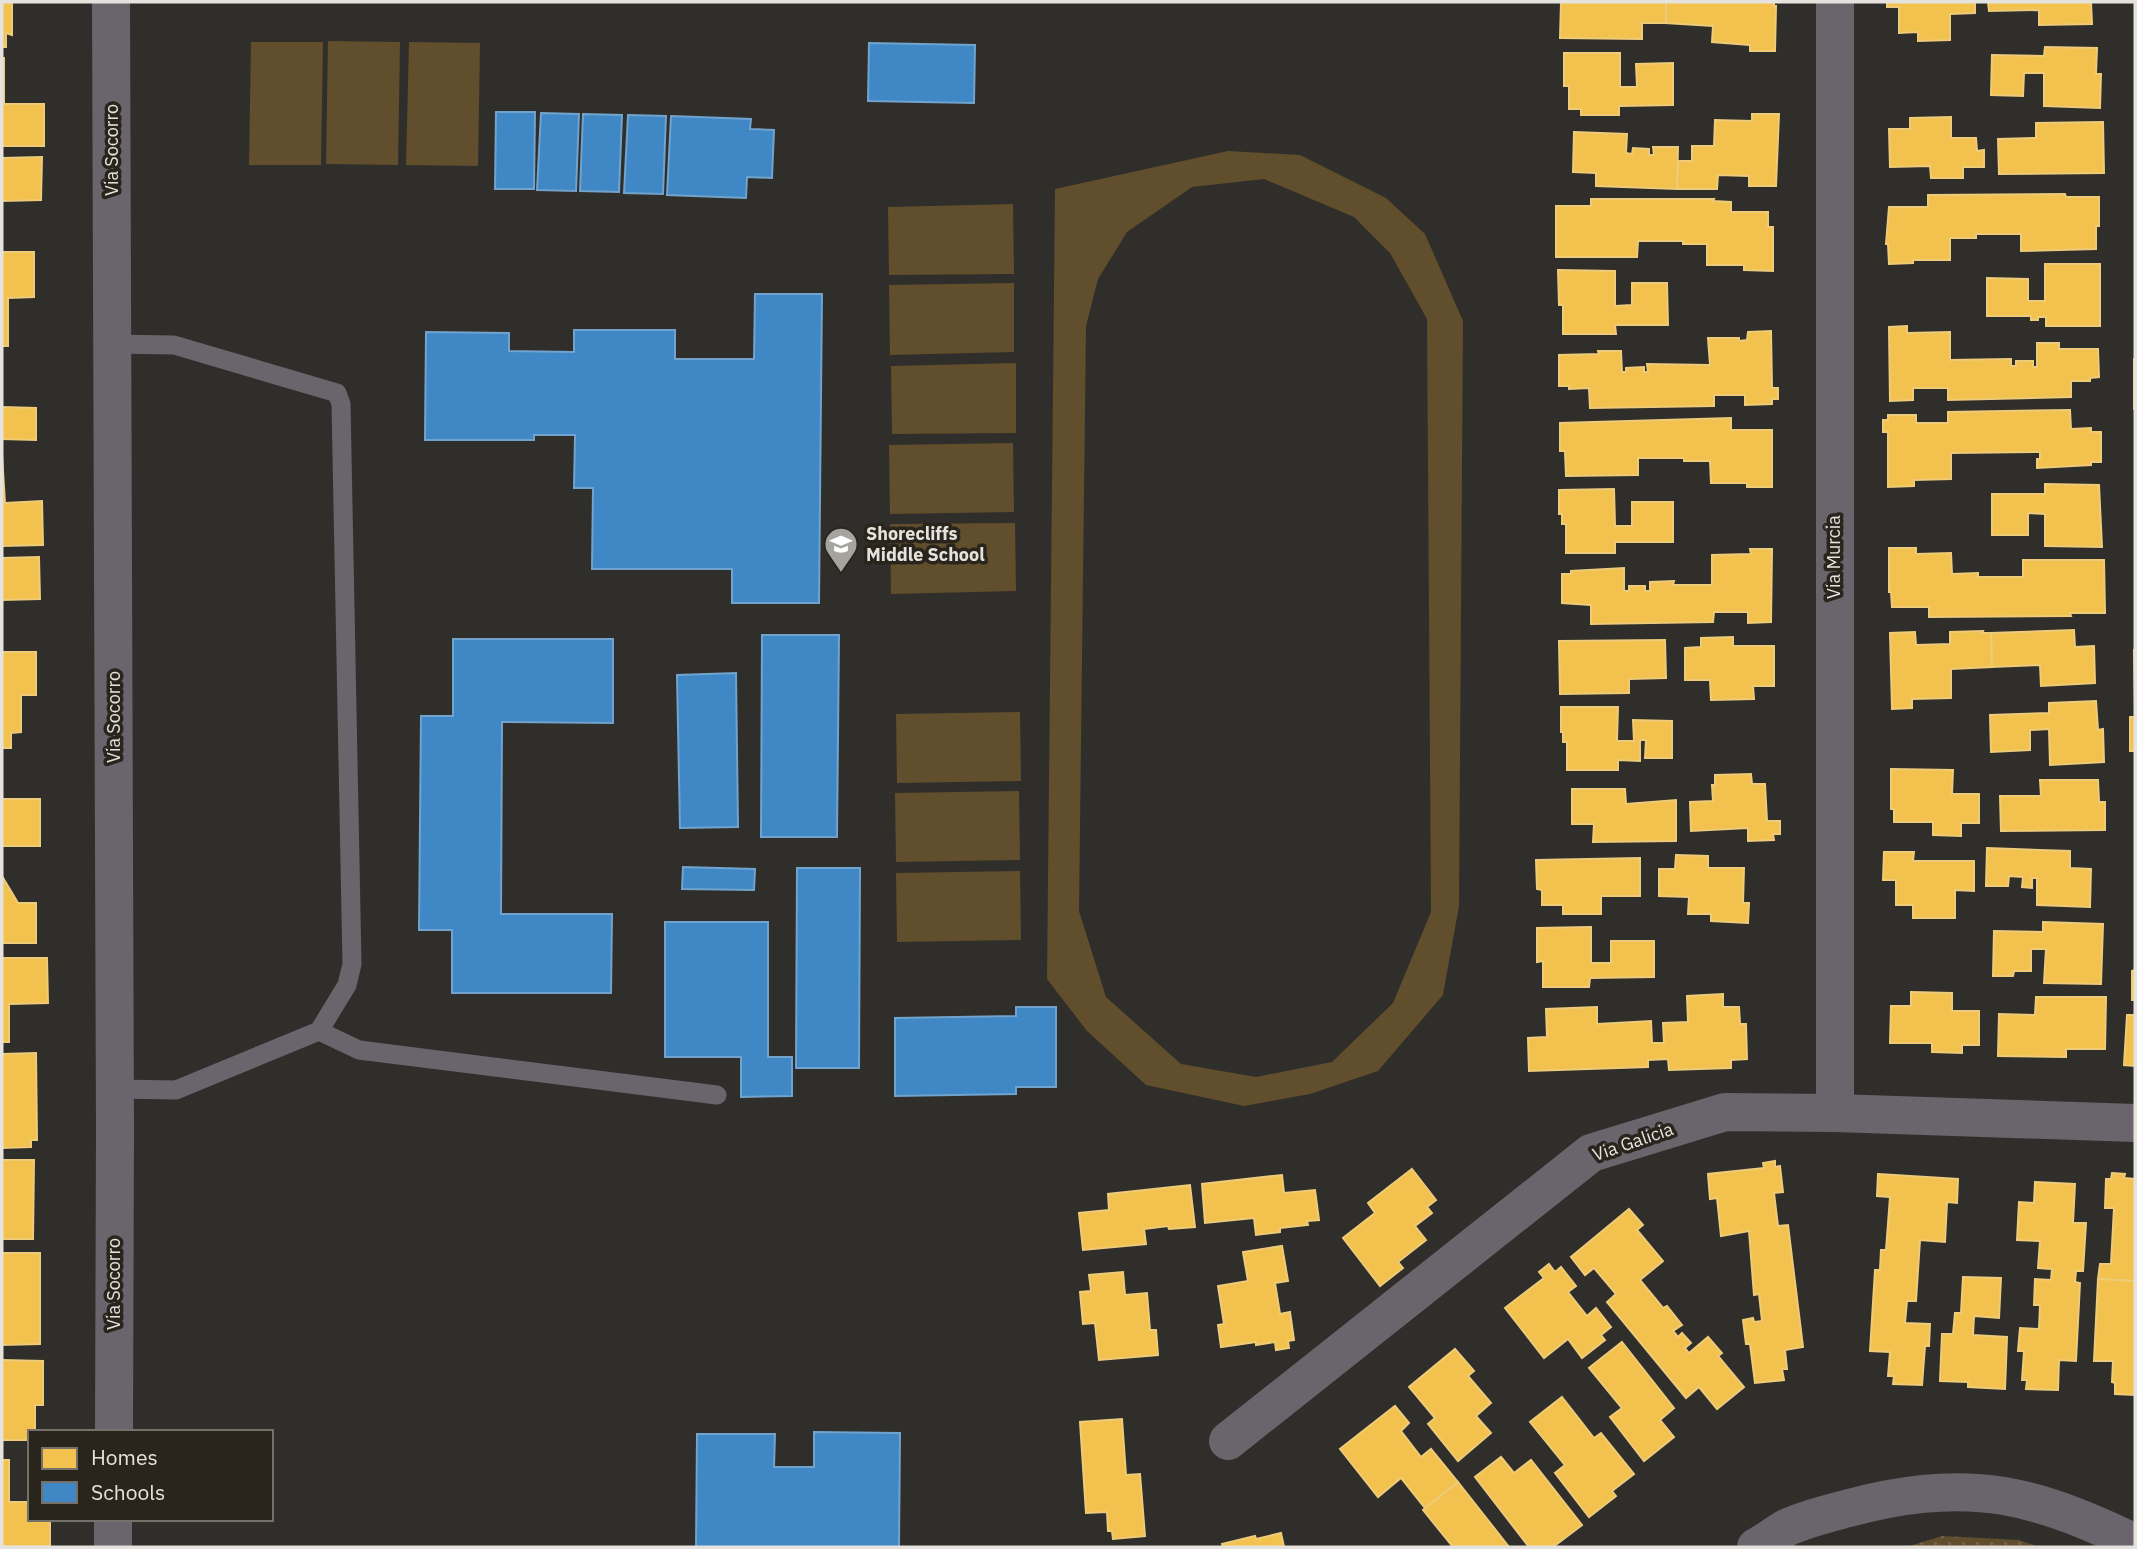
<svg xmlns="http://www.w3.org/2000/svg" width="2137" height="1549" font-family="'IBM Plex Sans',sans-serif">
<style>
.grass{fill:url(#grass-dots)}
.garden{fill:#604e2c;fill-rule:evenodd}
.homes{fill:#f2c14e;stroke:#eecb79;stroke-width:2}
.schools{fill:#3f88c5;stroke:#71a3cc;stroke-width:2}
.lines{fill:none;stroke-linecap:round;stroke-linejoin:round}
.service{stroke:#6a646d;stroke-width:19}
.minor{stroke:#6a646d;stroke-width:38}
.tertiary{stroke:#6a646d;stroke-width:38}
.labels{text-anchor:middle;stroke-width:7;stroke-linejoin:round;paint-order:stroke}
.street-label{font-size:18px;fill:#e6e3de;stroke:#29251d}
.poi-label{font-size:18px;font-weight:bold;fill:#e6e3de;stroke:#29251d;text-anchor:start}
</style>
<defs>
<pattern id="grass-dots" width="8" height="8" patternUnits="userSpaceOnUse" patternTransform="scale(1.75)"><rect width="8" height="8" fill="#604e2c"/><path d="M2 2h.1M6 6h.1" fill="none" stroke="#77674a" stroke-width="1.8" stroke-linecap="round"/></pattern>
</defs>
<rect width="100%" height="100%" fill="#302e2a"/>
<path class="grass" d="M1942,1536L2019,1540L2039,1547H1906Z"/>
<g class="garden">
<path d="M328,41L400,42L398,165L326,164Z"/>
<path d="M251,42H323L321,165H249Z"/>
<path d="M409,42L480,43L478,166L406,165Z"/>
<path d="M1228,151L1300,155L1386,198L1425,234L1463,321L1459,906L1443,995L1378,1071L1310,1094L1244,1106L1146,1085L1087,1031L1047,979L1055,189ZM1264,179L1354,217L1390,253L1427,319L1431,912L1393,1003L1332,1062L1256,1077L1181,1064L1106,997L1079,911L1086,326L1098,279L1127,232L1192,187Z"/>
<path d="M1013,204L1014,274L889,275L888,207Z"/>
<path d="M1014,283V352L890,355L889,285Z"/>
<path d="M1016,363V433L892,434L891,366Z"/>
<path d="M1013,443L1014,512L890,514L889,445Z"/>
<path d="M1015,523L1016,591L891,594L890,524Z"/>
<path d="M1020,712L1021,781L897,783L896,714Z"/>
<path d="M1019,791L1020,860L896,862L895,793Z"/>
<path d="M1020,871L1021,940L897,942L896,873Z"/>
</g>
<g class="homes">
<path d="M2,2H12V35L6,33V47H2Z"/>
<path d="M1561,2H1666V23H1642V39L1560,38Z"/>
<path d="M1666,2H1774V6H1776L1775,51H1750V45L1712,42L1713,26L1666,23Z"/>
<path d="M1887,2H1975V13L1950,14V40L1918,41V32L1899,33V7H1887Z"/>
<path d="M1988,2H2091L2092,24L2039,25V10L1989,11Z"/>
<path d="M2045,47L2097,48L2096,74H2101L2100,108L2044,106V73H2024L2023,96L1991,95L1992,55L2044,56Z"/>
<path d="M1564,53H1620V87H1637L1636,64L1673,63V105L1619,106V115H1581V109H1569V86H1564Z"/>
<path d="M2,58H4V104H44V146H2Z"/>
<path d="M1752,114H1779L1776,186H1749V176L1718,175L1717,189H1677L1678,161H1692V146H1714L1715,120L1752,121Z"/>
<path d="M1951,117V138H1976L1977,151L1984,150V167H1963V178H1931L1930,166L1890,167L1889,129H1910V118Z"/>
<path d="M2103,122L2104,173L1999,174L1998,139L2036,138V123Z"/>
<path d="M1574,132L1627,134L1626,153L1632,154L1633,148L1649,149V155H1654L1653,147H1678L1677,189L1596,186V173L1573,172Z"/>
<path d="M42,157L41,200L2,201V158Z"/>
<path d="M2065,194L2066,197H2099V226H2096V249L2021,251V234H1976V238H1950V260H1913V263L1889,264L1888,244H1886L1889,207H1928V195Z"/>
<path d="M1591,199H1714L1713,201L1731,202V212H1768V227H1773V271L1744,270V265H1707V244H1683V241H1638L1637,257H1556V206H1591Z"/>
<path d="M2,252H34V297L8,298V346H2Z"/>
<path d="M2045,264H2100V326H2046V317H2038V320H2031V316H1987V278L2028,279V301H2045Z"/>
<path d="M1558,270L1615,271V306L1632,305V283H1667L1668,325H1615L1616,334H1563V305H1559Z"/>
<path d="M1907,326V333L1950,332V360L2011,359V366H2016V361H2033V367H2037V343H2059V349H2098L2099,377L2090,378V381H2071V397L1948,400V388H1913V400L1890,401L1889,327Z"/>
<path d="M1771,331L1772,388H1778V399H1772V404L1745,405V395H1714V406L1590,408L1589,388L1569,389V386H1559V355L1599,354L1598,351H1621L1622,372H1626V368L1644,367V372H1648L1647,364L1710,365L1708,338H1739V341L1747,340L1748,332Z"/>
<rect x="2134" y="359" width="1" height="50"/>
<path d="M2,407L36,408V440L2,439Z"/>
<path d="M2070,410L2071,429L2091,428V432H2101V462H2091V465L2037,468V459H2040V452L1951,453V479L1914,480V486L1888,487V432H1883V420H1888V415H1916V423H1948V412Z"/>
<path d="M1731,418V430H1772V487H1747V483H1711L1710,461H1684V458H1638V475L1566,476L1565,451H1560V423Z"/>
<path d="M2,455L5,503L42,501L43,545L2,546Z"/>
<path d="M2045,484L2099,485L2102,547L2045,546V514L2028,513V535H1992V494H2045Z"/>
<path d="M1614,489L1615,526H1632V502H1673V542H1615V553H1566V524H1562V514H1559V490Z"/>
<path d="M1889,548H1916V554L1951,553L1952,574L1978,573V577H2023V560H2104L2105,613H2070L2071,616L1929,617V607H1892L1891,592H1889Z"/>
<path d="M1750,549H1772L1771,622L1748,623V612H1714L1713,622L1591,624V605L1562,603V574H1571V571L1624,568V591H1629V586H1645V591H1650V582L1674,581L1673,585H1712V555L1751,554Z"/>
<path d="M39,557L40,599L2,600V558Z"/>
<path d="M2074,630L2075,647L2094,646L2095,683L2041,686L2040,665L1992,667L1991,633Z"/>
<path d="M1983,631L1982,633H1991L1992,667L1951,669V698L1912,699V708L1892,709L1890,633L1915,632L1916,645L1950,644V632Z"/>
<path d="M1733,637V646H1774V686H1753L1754,699L1711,700L1710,680H1685V648L1701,647V638Z"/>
<path d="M1665,640L1666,678L1629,679V693L1560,694L1559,641Z"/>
<path d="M2134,650H2135V708Z"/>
<path d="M2,652H36V695H21V732L11,733V748H2Z"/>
<path d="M2096,701L2098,730L2103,729L2104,762L2050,765L2049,729L2030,730V750L1991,752L1990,715L2049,713V703Z"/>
<path d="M1561,707H1618L1617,741H1634L1633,720L1672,721V758H1645L1646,740H1640V761L1618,760V770H1567V742H1563V732H1561Z"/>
<rect x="2130" y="717" width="5" height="34"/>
<path d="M1891,769L1953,770L1952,794H1979V823H1961V836L1933,835V822H1894V809H1891Z"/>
<path d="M1751,774L1752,784H1765L1767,821H1780V834H1773L1774,840L1748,841V828L1691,831L1690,802L1713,801L1712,785H1715V775Z"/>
<path d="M2040,780H2098L2099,802H2105V830L2001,831L2000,796H2041Z"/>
<path d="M1572,789H1625L1626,804L1676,800V841L1593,842L1594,824H1572Z"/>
<rect x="2" y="799" width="38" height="47"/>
<path d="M1987,848L2070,851V868L2091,869L2090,907L2037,905V878H2032V888L2022,887L2023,877L2009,876L2008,886H1986Z"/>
<path d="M1884,852H1914L1913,861H1974V891L1955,890V918H1913V905H1896V880H1883Z"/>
<path d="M1676,855L1708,856V868H1744L1743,903H1749L1748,923L1711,921V914H1688L1689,897L1659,896V869H1675Z"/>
<path d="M1640,858V896H1601V914H1563V905H1542V890L1537,889L1536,860Z"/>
<path d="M2,876L18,903H36V943H2Z"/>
<path d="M2043,922L2103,924L2101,984L2044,983L2046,949H2031V971H2014L2013,976H1993L1994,931L2043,932Z"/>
<path d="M1591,927V963H1611V941H1654V977L1590,978L1589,987H1543V961L1537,962V928Z"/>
<path d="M2,958H47L48,1003L9,1004V1042H2Z"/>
<path d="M2135,970V1000H2132V971Z"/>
<path d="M1911,992L1952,993V1011H1979V1045H1962V1053L1932,1052V1043H1890L1891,1006H1911Z"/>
<path d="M1723,994V1007H1739L1740,1024H1746L1747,1059L1731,1060V1068L1669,1070L1668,1059L1648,1060V1067L1529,1071L1528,1038L1547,1037L1546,1009L1597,1007V1024L1651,1021L1652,1043H1664L1663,1023L1688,1022L1687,996Z"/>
<path d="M2036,997H2106L2105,1049H2066V1057L1998,1056L1999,1014L2035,1015Z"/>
<path d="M2127,1015H2135V1066L2124,1065Z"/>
<path d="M36,1053L37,1140H31V1147L2,1148V1054Z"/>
<path d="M2,1160H34L33,1239H2Z"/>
<path d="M1775,1161V1167L1780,1166L1783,1192L1774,1193L1778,1226L1788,1225L1803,1347L1785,1350L1787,1369H1782L1784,1380L1755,1383L1750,1344H1746L1743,1320L1753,1318L1754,1322L1762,1321L1759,1294L1754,1295L1749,1231L1721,1236L1717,1198L1710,1199L1708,1174L1764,1168L1763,1163Z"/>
<path d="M1412,1169L1436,1200L1427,1207L1432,1213L1415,1226L1426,1240L1398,1262L1403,1268L1380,1286L1343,1238L1375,1213L1368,1203Z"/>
<path d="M2112,1173L2125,1174L2124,1178L2135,1179V1281L2098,1279L2100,1264H2111L2114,1208H2105L2106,1179H2111Z"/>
<path d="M1878,1174L1958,1179L1957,1203L1947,1202L1945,1242L1920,1240L1916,1301H1907L1905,1323L1930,1324L1929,1346H1925L1922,1385L1893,1384L1894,1376H1888L1890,1352L1870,1351L1875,1270H1880L1881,1250H1886L1890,1197L1877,1196Z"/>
<path d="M1282,1175L1284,1193L1315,1190L1319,1220L1307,1221L1308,1225L1280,1228V1232L1256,1235L1254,1218L1205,1223L1202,1184Z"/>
<path d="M2035,1182L2075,1184L2073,1223H2086L2083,1271H2076L2075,1282L2080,1283L2076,1361L2059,1360L2058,1390L2026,1389L2027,1380H2022L2024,1351H2018L2020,1328L2039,1329L2040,1305H2034L2035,1279L2051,1280L2052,1269L2038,1268L2040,1241L2017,1240L2019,1202L2034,1203Z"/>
<path d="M1190,1185L1195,1227L1169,1229L1168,1226L1144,1229L1146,1244L1083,1250L1079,1213L1109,1210L1108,1194Z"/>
<path d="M1629,1209L1643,1225L1637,1230L1663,1261L1640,1280L1663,1308L1667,1306L1682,1325L1673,1331L1678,1337L1682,1333L1691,1343L1685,1348L1689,1353L1708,1337L1722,1353L1718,1356L1744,1387L1717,1409L1699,1387L1686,1398L1607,1302L1616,1294L1594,1268L1585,1275L1571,1257Z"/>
<path d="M1282,1246L1288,1281L1275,1283L1280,1314L1290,1312L1294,1340L1288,1341L1289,1348L1276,1350L1275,1342L1256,1345V1342L1221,1347L1218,1325L1224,1324L1218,1286L1248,1281L1243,1252Z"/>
<path d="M2,1253H40V1344L2,1345Z"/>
<path d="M1549,1264L1555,1272L1561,1267L1576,1286L1568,1292L1587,1316L1596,1308L1611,1327L1601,1335L1605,1340L1582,1358L1568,1339L1544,1358L1505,1308L1544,1278L1539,1272Z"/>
<path d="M1123,1272L1125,1295L1147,1293L1150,1330H1156L1158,1355L1099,1360L1095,1323L1083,1324L1080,1292L1091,1291L1089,1275Z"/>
<path d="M1963,1277L2001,1278L1999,1318L1974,1316L1973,1335L2007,1337L2005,1389L1968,1387V1382L1940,1381L1942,1334H1953L1955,1313H1961Z"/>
<path d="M2098,1279L2135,1281V1395L2115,1394V1383L2112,1382L2113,1361H2094Z"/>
<path d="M1622,1342L1674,1408L1660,1420L1674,1437L1644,1461L1610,1417L1622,1408L1589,1368Z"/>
<path d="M1455,1349L1474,1371L1468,1376L1491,1403L1476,1416L1491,1433L1458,1461L1428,1424L1435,1418L1409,1387Z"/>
<path d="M2,1360L43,1361V1405H35V1432H30V1440H2Z"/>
<path d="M1562,1397L1594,1438L1601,1433L1634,1474L1612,1491L1616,1496L1589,1517L1555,1473L1565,1465L1530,1422Z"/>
<path d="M1395,1406L1409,1423L1401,1431L1421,1457L1431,1449L1458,1482L1425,1508L1401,1478L1378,1497L1340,1449Z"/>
<path d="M1122,1419L1126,1475L1140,1474L1145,1536L1113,1539L1112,1531H1108L1107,1512L1086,1513L1080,1422Z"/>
<path d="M1501,1457L1514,1473L1531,1460L1582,1525L1553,1547H1529L1475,1477Z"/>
<path d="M2,1460H9V1502H30V1519H50V1546H2Z"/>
<path d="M1458,1482L1509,1547H1453L1423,1510Z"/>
<path d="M1281,1533L1284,1547H1223L1222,1544L1255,1536L1256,1539Z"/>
</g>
<g class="schools">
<path d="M869,43L975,45L974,103L868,101Z"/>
<path d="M496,112H535L534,189H495Z"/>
<path d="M541,113L579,114L576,191L537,190Z"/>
<path d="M583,114L622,115L619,192L580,191Z"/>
<path d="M628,115L666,116L663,194L624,193Z"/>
<path d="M671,116L751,119L750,129L774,130L772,178L747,177L746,198L667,195Z"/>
<path d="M755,294H822L819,603H732V569H592L593,488H574L575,435H534V440H425L426,332L509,333V351L574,352V330H675V359H754Z"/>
<path d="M762,635H839L837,837H761Z"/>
<path d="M453,639H613V723L502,722L501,914H612L611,993H452V930H419L421,716H453Z"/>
<path d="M736,673L738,827L680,828L677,675Z"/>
<path d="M683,867L755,869L754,890L682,889Z"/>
<path d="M797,868H860L859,1068H796Z"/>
<path d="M665,922H768V1057H792V1096L741,1097V1057H665Z"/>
<path d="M1016,1007H1056V1087H1016V1094L895,1096V1018L1016,1016Z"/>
<path d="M814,1432L900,1433L899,1547H696L697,1434H775L774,1467H814Z"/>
</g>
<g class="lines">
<g class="service">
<path d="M112,344L174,345L337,393L341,404L352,964L347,985L319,1031L176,1090L115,1089"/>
<path d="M319,1031L359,1050L717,1095"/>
</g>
<g class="minor">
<path d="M1835,1113V2"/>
<path d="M1228,1441L1591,1153L1725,1112L1835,1113L2135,1123"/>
</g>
<g class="tertiary">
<path d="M111,2L115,1131L114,1432"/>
<path d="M113,1547V1519"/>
<path d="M1756,1547C1767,1541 1777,1533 1788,1527C1806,1519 1826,1514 1845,1509C1897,1495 1949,1487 2004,1496C2050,1504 2094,1523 2135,1543"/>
</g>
</g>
<defs>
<symbol id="school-pin" viewBox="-11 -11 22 30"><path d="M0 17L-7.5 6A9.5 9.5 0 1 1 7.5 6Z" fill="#a6a49f" stroke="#29251d"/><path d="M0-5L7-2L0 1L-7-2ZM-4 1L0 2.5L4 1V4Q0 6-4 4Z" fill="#fff"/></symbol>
</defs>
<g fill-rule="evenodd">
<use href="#school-pin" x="822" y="525" width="38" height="52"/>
</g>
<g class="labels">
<g class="street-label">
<text transform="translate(112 150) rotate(-90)" y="6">Via Socorro</text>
<text transform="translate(1834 557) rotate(-90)" y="6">Via Murcia</text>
<text transform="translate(114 717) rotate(-90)" y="6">Via Socorro</text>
<text transform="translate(1633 1142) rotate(-19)" y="6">Via Galicia</text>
<text transform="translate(114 1284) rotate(-90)" y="6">Via Socorro</text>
</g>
<g class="poi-label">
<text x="866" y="540">Shorecliffs<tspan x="866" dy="21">Middle School</tspan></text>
</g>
</g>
<rect width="2137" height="1549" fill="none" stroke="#e6e3de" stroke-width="7"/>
<rect x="28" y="1430" width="245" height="91" fill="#29251d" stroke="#75716a" stroke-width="2"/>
<rect x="42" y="1448" width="35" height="21" fill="#f2c14e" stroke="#75716a" stroke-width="2"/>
<text x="91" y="1465" font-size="21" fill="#e6e3de">Homes</text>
<rect x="42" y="1482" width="35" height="21" fill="#3f88c5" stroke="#75716a" stroke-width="2"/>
<text x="91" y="1500" font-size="21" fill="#e6e3de">Schools</text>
</svg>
